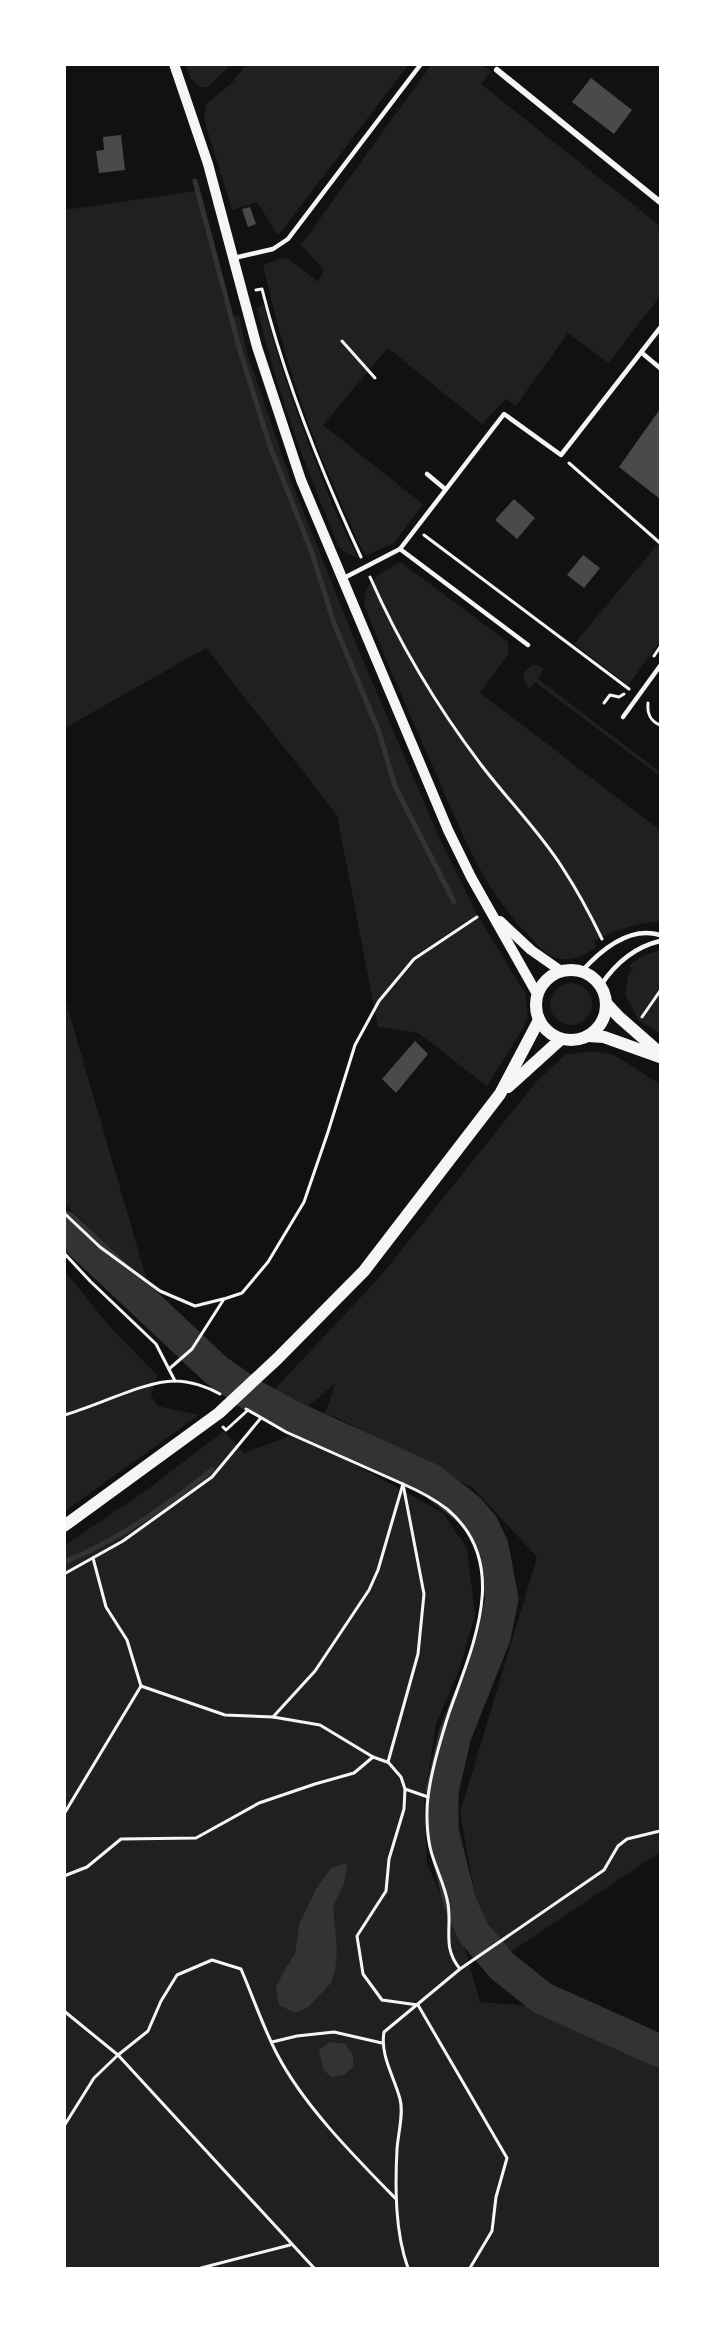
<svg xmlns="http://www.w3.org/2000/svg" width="725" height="2333" font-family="'Public Sans',sans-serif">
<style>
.green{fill:#202020}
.water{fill:#333}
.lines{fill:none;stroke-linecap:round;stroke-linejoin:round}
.stream{stroke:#333;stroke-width:5}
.river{stroke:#333;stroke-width:33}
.building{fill:#4a4a4a}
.path{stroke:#f5f5f5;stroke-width:3}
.service{stroke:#f5f5f5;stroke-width:4.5}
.minor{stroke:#f5f5f5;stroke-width:6}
.tertiary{stroke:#f5f5f5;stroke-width:10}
.secondary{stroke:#f5f5f5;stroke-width:12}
</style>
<rect width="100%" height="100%" fill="#111"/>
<g class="green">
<path d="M186,65V64L230,65L208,87H200L191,79Z"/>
<path d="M246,65H408L278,236L257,202L232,210L204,119L206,104L231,84Z"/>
<path d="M431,65H483L491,71L481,84L660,226V296L609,363L568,333L516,406L506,399L482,424L388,348L323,425L423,504L395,542L365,556C342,505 319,455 301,403C286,358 274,312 263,265L286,257L318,282L324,270L301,245Z"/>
<path d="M196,191L230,317L239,315L246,350L291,481L362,658L439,837L478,916L525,993L528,1016L523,1028L487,1086L418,1033L378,1027L337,815L206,648L65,728L64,210Z"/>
<path d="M264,305C275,351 291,396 307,440C322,480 338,521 358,558L343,551L338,545C306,468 276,389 257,308Z"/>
<path d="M658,544L660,546V642L628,685L574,644Z"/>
<path d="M400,562L508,642V655L480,693L660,830V921C635,924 616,929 594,941L596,947C584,956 570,963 554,957C543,952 535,942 527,934C479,884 457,821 430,760C407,708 384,657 364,604C365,579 381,574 400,562Z"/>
<path d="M532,665H538L544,669L538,679L660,772V776L535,682L529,689L523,678L524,673Z"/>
<path d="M660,950V1034L639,1020L625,995L628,976L633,969L629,966L642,956Z"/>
<circle cx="571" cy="1004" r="21"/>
<path d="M65,999L148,1284L65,1204Z"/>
<path d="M591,1051L614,1055L660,1084V1852L506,1955L480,1923L460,1813L537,1557L473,1488L338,1418L325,1414L335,1384L303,1410L271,1393L378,1279L537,1081L565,1055Z"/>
<path d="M64,1270L111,1328L157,1375L151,1395L157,1406L199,1415L65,1511Z"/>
<path d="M224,1431L244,1453L298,1433L443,1513L467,1548L475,1615L459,1670L436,1724L424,1802L427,1864L465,1949L480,2002L522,2005L559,2014L660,2061V2268H65V1545L144,1492Z"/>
</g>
<g class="water">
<path d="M347,1863L344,1884L333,1907L337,1950L335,1970L331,1983L308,2007L295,2013L279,2005L276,1987L284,1971L295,1954L299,1925L316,1889L331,1868Z"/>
<path d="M330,2042L345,2044L353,2055V2067L344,2075L331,2077L323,2069L319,2050Z"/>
</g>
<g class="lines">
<g class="stream">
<path d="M195,181L241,354L270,446L312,553L334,623L379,732L395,786L454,902"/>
<path d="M278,1422L290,1416L294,1407"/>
<path d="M64,1562C119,1540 166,1506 212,1470"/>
</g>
<path class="river" d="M64,1227L216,1370L250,1394L290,1416L431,1480L469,1510L482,1525L492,1546L502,1599L494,1637L455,1735L442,1791V1830L460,1903L474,1933L502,1966L542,1998L660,2051"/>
</g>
<g class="building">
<path d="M591,78L632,110L614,134L572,102Z"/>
<path d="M121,135L125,170L99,173L96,151L104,150L103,137Z"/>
<path d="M250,207L256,224L248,227L242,209Z"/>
<path d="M660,409V499L619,467Z"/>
<path d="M514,499L535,518L517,539L495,520Z"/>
<path d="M583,555L600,568L584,588L567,575Z"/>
<path d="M415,1041L428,1054L396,1093L382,1079Z"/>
</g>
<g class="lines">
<g class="path">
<path d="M256,290L262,289C285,381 321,471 361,557"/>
<path d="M342,341L375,378"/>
<path d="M569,463L660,543"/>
<path d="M424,535L629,689"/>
<path d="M370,577C399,643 438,708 482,766C508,800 539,831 562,867C577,890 590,914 602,939"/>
<path d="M654,656L660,647"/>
<path d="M604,703L610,695L619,697L624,694"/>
<path d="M648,703C647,714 650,721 660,725"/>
<path d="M642,1017L660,991"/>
<path d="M64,1213L100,1247L160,1291L195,1306L223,1299"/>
<path d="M64,1253L90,1281L156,1344L175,1381"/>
<path d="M169,1369L192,1349L224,1299L242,1293L268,1262L304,1202L328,1132L355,1045L379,1001L414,959L477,917"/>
<path d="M246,1409L286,1432L403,1484L424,1594L418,1654L388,1762"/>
<path d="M64,1415C94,1407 148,1380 175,1381C190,1381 208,1387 220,1394"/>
<path d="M223,1427L226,1430L248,1410"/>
<path d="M64,1574L123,1541L212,1477L260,1419"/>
<path d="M141,1686L225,1715L273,1717L320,1725L373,1757"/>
<path d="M273,1717L315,1671L369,1590L378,1570L403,1484C419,1491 433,1498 447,1509C513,1564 471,1649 449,1713C441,1738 431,1771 428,1797C426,1812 427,1833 430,1847C434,1866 445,1884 448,1904C452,1930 442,1947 460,1969"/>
<path d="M388,1762L401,1777L405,1789L404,1809L389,1859L386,1891L357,1936L363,1974L382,2000L418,2005"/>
<path d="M405,1789L428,1797"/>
<path d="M64,1814L141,1686L127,1640L106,1607L93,1558"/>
<path d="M64,1876L87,1867L121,1839L196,1838L259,1803L315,1784L354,1773L373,1757L387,1762"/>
<path d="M418,2005L507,2158L496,2197L492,2231L470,2268"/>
<path d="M64,2011L118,2055L314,2268"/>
<path d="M272,2042L297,2036L334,2032L382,2043"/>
<path d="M64,2126L94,2078L118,2055L148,2031L161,2001L177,1975L212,1960L241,1969C253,1997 263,2027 277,2054C304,2106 355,2157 396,2199"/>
<path d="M201,2268L290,2245"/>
<path d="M408,2268C395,2232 395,2188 397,2149C398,2134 404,2113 400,2099C394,2076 380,2056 384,2032L460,1969L604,1870L618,1846L627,1839L660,1831"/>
</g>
<g class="service">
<path d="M234,258L273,249L288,239L421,64"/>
<path d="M642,353L660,368"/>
<path d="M427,474L445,489"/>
<path d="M400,549L528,645"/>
<path d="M342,579L400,549L504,414L561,455L660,328"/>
<path d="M623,717L660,666"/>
<path d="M582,971C601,950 630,926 660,935"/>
<path d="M601,985C615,964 635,947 660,941"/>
</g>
<path class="minor" d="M497,70L660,202"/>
<g class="tertiary">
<path d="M174,64L208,164L257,347L301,480L448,830L471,877L537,994"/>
<path d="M500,921L531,950L561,971"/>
</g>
<g class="secondary">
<circle cx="571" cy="1005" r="35"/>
<path d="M607,1004L619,1017L660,1053"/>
<path d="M588,1036L604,1037L660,1057"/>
<path d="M508,1087L561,1039"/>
<path d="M64,1526L219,1413L277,1359L364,1271L500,1094L539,1020"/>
</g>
</g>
<rect width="725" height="2333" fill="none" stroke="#ffffff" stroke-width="132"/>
</svg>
